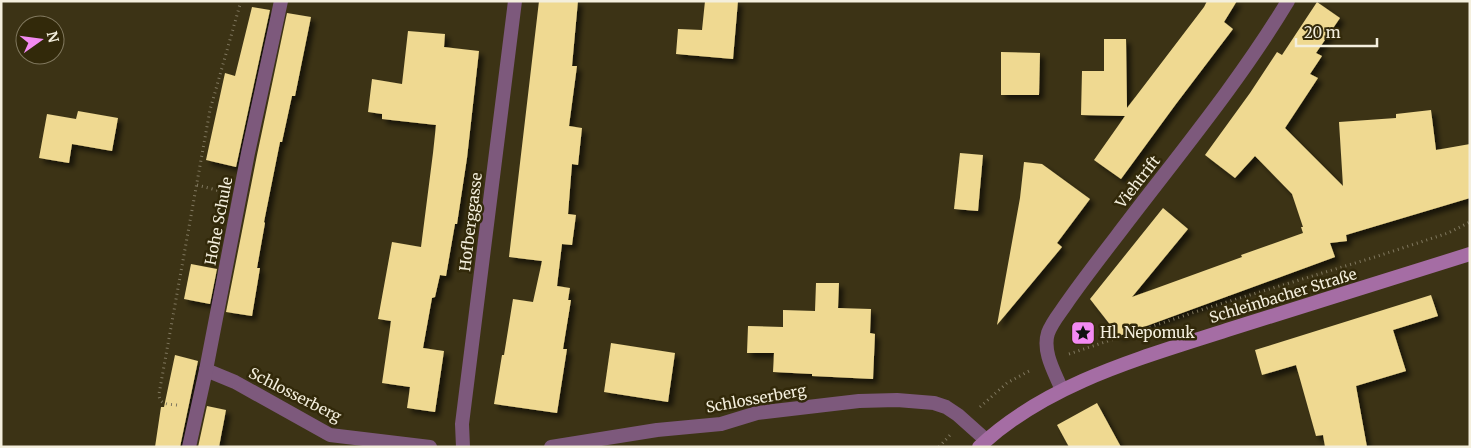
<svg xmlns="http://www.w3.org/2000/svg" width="1471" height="448" font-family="Merriweather,serif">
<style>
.building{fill:#efd991;filter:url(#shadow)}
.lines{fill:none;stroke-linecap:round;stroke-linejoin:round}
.path{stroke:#80785f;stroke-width:3;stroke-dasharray:1 4;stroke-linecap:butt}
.minor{stroke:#7d597c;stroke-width:14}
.secondary{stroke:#a56da4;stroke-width:14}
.labels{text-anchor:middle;stroke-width:5;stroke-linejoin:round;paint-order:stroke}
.street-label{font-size:15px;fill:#f4efdd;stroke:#32290a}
.poi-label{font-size:15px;fill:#f4efdd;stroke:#32290a;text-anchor:start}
</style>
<defs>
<filter id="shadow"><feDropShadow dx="4.5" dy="4.5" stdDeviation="2.5" flood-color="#0009"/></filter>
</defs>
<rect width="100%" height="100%" fill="#3c3315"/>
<g class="building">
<path d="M539,1H578L572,66H577L569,126L582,128L578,165L572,164L568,214L576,215L572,245L562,244L557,286L570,288L568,300H571L563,349H567L557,413L494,404L502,355H504L513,299L533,302L542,261L509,257Z"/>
<path d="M705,1H738L733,59L676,54L678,29L702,30Z"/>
<path d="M1207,1H1237L1224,22L1233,29L1176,104L1121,179L1094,160L1125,116L1081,115L1082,71H1104V39H1126L1127,108L1204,7Z"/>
<path d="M1317,2L1340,18L1316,53L1322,56L1310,74L1318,78L1285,128L1343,186L1339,122L1396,118V114L1431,110L1436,150L1470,144V198L1346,235L1347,241L1330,243L1335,257L1119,336L1090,299L1163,208L1188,229L1132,297L1242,257L1241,255L1303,233L1301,227H1303L1292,194L1255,156L1235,178L1205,155L1250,93L1277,52L1282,55Z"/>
<path d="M252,7L270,10L236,167L206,160L225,73L235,76Z"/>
<path d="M287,13L311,17L295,96H292L282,142H280L264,222L265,223L257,268H260L252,316L226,312L257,155Z"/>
<path d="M408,31L445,34L444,47L479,51L467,158L457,224H455L446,276L440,275L435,297L432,298L423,348L444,351L435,412L407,408L410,387L382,383L391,321L378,319L392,242L421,247L433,153L436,125L382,119V114L368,112L372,79L402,84Z"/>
<path d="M1001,52L1040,53L1039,95H1001Z"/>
<path d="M78,111L118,118L112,151L72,144L69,163L39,158L47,114L76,119Z"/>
<path d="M960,153L983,155L978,211L954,209Z"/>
<path d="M1024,162L1042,164L1090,199L1057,243L1062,247L997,325L1020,198Z"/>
<path d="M191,264L217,269L210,304L184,299Z"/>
<path d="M816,283H839L838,308L871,309L870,333L875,334L873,379L812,376V374L773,372L774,353H747L748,326L783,327V310L815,311Z"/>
<path d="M1431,295L1438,316L1393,330L1406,371L1356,386L1367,447H1325L1323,435L1316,436L1296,365L1262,375L1255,350Z"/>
<path d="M611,343L675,353L668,402L604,392Z"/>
<path d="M175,355L198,361L180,447H155L161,407H164Z"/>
<path d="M1097,403L1121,447H1069L1057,425Z"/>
<path d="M207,406L226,410L219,447H198Z"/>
</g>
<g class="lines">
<g class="path">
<path d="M197,185L220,191"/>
<path d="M1069,354L1207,308L1375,257L1448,233L1470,222"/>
<path d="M177,405C168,404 159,405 159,394L210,110L241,1"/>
<path d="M980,407L1007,383L1031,370"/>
<path d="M939,447L950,435"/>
</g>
<g class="minor">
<path d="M206,370L235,382L330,435L430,447"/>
<path d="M1062,390C1055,373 1042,352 1048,333C1052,322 1060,313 1066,304C1082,281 1099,259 1116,237C1175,159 1238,84 1288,1"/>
<path d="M189,447L206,370L248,153L281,1"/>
<path d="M463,447L462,424L515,1"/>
<path d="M551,447L657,430L721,424L757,413L859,401L897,400L934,403L946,407L958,415L986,440"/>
</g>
<path class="secondary" d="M979,447C1047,383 1141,358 1227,330C1308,304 1389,280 1470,254"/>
</g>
<defs>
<symbol id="sight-square" viewBox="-11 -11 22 22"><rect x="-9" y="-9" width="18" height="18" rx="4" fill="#f38af2" stroke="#32290a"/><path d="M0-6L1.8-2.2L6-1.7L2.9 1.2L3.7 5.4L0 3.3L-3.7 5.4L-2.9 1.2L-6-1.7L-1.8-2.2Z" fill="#111"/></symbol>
</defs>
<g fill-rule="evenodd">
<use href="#sight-square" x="1069" y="319" width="28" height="28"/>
</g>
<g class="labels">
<g class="street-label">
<text transform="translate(1138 182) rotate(-52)" y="5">Viehtrift</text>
<text transform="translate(219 221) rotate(-79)" y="5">Hohe Schule</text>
<text transform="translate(471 222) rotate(-83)" y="5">Hofberggasse</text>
<text transform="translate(1283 296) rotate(-17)" y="5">Schleinbacher Straße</text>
<text transform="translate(295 395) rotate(27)" y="5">Schlosserberg</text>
<text transform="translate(756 399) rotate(-10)" y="5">Schlosserberg</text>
</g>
<g class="poi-label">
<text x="1100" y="338">Hl. Nepomuk</text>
</g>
</g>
<rect width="1471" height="448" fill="none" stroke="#f4efdd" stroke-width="5"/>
<g transform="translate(40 40) rotate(76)"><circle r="24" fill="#32290a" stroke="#80785e"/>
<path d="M0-4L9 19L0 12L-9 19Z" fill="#f38af2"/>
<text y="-8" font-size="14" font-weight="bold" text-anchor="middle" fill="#f4efdd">N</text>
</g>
<path d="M1296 38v8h81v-8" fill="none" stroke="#f4efdd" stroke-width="2.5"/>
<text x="1304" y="38" font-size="15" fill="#f4efdd" stroke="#32290a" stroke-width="4" paint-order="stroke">20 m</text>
</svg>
